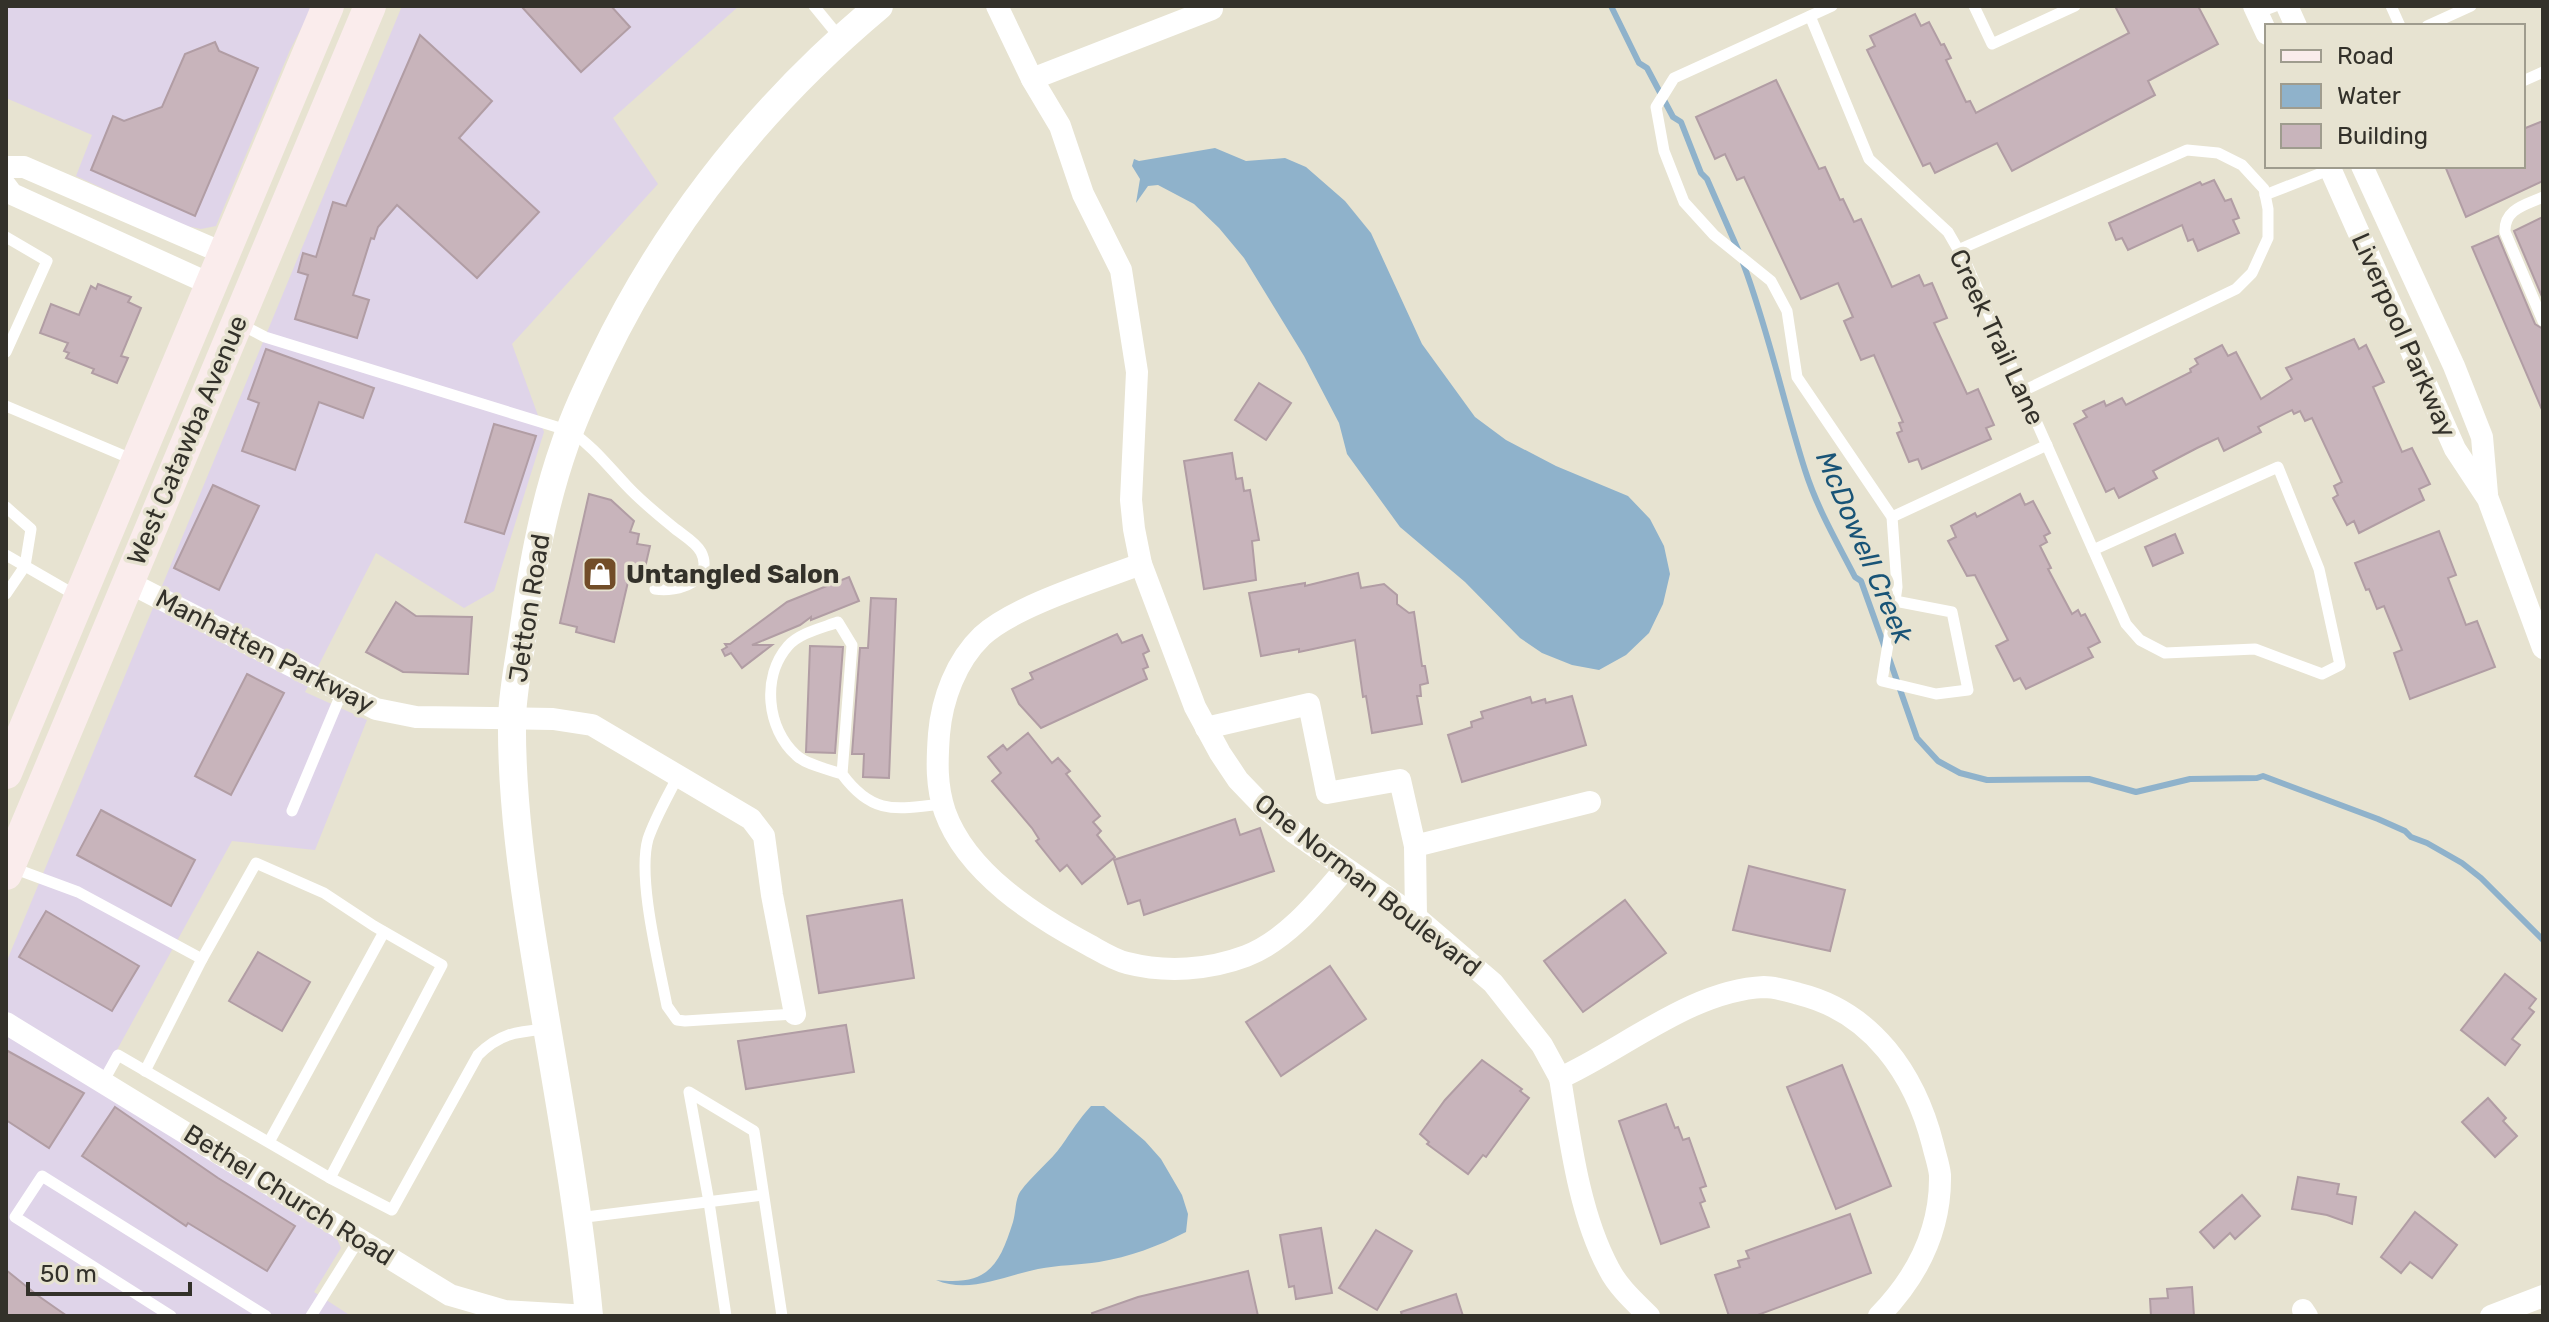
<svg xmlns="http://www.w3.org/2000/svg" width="2549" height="1322" font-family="Rubik,sans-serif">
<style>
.commercial{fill:#dfd4e9}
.water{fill:#8fb2cb}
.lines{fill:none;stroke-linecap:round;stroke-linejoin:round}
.stream{stroke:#8fb2cb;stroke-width:6}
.building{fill:#c8b4bb;stroke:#b19da4;stroke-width:2}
.service{stroke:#fff;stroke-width:11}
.minor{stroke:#fff;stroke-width:22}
.tertiary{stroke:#fff;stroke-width:28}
.secondary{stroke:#faecec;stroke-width:32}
.labels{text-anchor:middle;stroke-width:7;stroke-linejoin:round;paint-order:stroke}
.street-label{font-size:26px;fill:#33312a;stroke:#e7e3d1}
.poi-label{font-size:26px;font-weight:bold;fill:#33312a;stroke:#e7e3d1;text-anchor:start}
.water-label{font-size:28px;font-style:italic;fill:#195477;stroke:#e7e3d1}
</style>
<rect width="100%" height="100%" fill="#e7e3d1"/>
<g class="commercial">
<path d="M6,6H313L290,50L216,226L201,229L182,225L76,176L92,135L6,98Z"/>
<path d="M402,6H739L613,118L658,184L512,344L544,432L494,591L464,608L376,553L305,692L367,720L315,850L232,841L96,1088L334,1232L341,1248L314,1292L351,1316H6V963Z"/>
</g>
<g class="water">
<path d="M1215,148L1246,161L1285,158L1306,167L1345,201L1371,233L1422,344L1475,417L1506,440L1556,466L1628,496L1650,519L1664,546L1670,574L1663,604L1649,633L1626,655L1599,670L1572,665L1542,653L1520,638L1465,582L1400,527L1347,454L1339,423L1304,356L1244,258L1219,228L1194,204L1158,185L1148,186L1136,203L1140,179L1132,166L1134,159L1139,161Z"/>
<path d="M1091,1106H1104L1145,1141L1161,1159L1182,1195L1188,1214L1186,1232C1159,1246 1129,1257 1099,1262C1079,1265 1058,1265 1038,1269C1004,1276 969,1294 936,1280C988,1286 999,1266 1013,1222C1016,1212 1015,1200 1020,1192C1032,1175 1050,1162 1062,1145C1071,1132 1079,1119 1091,1106Z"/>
</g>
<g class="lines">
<g class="stream">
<path d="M1611,6L1639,63L1647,68L1673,117L1681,122L1701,173L1707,179L1739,252"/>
<path d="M1743,263C1769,332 1783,401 1805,470C1817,508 1837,542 1855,577L1861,581L1885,648"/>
<path d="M1889,658L1917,738L1938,761L1960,773L1987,780L2089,779L2136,792L2190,779L2257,778L2263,776L2378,819L2405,831L2411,837L2427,843L2462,863L2481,878L2543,940"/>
</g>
</g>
<g class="building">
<path d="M521,6H611L630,27L581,72Z"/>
<path d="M2115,6H2198L2218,44L2148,81L2155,95L2012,171L1997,143L1935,173L1930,163L1923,166L1867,50L1875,46L1870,36L1915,14L1921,26L1929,22L1941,45L1944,44L1951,58L1946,60L1966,102L1970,101L1976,113L2129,33Z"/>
<path d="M420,35L492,101L459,138L539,212L477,278L397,205L378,227L374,239L371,238L353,295L369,300L357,338L295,319L308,275L298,272L303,253L316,257L333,202L346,206Z"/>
<path d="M215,42L219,51L258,68L195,216L91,170L113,116L124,121L162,107L185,54Z"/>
<path d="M1776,80L1819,169L1825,167L1840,200L1843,199L1854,222L1861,219L1892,287L1919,275L1924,286L1932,283L1947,318L1934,323L1967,394L1978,389L1994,425L1986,428L1991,439L1922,469L1918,459L1909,462L1897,433L1902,431L1899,423L1903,422L1874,355L1861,360L1844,321L1853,317L1838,283L1801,299L1744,177L1737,180L1725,154L1715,159L1696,117Z"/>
<path d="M2543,121V181L2466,217L2445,166H2523V129Z"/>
<path d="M2214,180L2225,201L2231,199L2239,218L2233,220L2239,233L2198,251L2193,239L2188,241L2182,225L2128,250L2122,238L2116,240L2109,223L2200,182L2202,185Z"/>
<path d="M2543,217V299L2514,231Z"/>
<path d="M2498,236L2535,324L2543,329V412L2472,247Z"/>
<path d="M98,284L131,297L128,302L141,308L121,356L128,358L117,383L92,373L94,369L66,358L69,353L64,351L68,343L40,333L51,304L79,315L91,286L96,289Z"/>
<path d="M2354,339L2359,349L2366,345L2384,382L2373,387L2402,452L2412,448L2430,484L2419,489L2424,500L2359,533L2354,521L2347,525L2333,498L2338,495L2334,486L2342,482L2312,418L2305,421L2300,411L2294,414L2292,410L2258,427L2261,432L2224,451L2218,438L2197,448L2153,471L2157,478L2119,498L2114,488L2106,492L2074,424L2087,417L2083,411L2104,401L2106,406L2122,398L2126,405L2191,372L2190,369L2198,364L2195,359L2222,345L2228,356L2236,352L2261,399L2292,379L2286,368Z"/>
<path d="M266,349L374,388L363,418L319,402L295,470L242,451L259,403L248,399Z"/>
<path d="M1259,383L1291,403L1266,440L1235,420Z"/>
<path d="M494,424L536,436L504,534L465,522Z"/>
<path d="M1232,453L1236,479L1242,478L1244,491L1250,490L1259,540L1252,541L1256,580L1204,589L1184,461Z"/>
<path d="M213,485L259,506L219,590L174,568Z"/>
<path d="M589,494L611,500L634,521L630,532L639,534L637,544L650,546L644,572L631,569L614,642L576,632L577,627L560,623Z"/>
<path d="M2020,494L2025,505L2033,501L2050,533L2044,536L2047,542L2040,546L2051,568L2048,569L2072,614L2078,610L2081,616L2085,614L2100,642L2088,648L2093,657L2026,689L2020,678L2014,681L1996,646L2008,640L1975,575L1967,576L1948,541L1956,537L1951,526L1975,513L1977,517Z"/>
<path d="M2439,531L2456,575L2448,578L2466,625L2477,621L2495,667L2410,699L2394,653L2402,650L2384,606L2377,609L2369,589L2366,590L2355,563Z"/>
<path d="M2175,534L2183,553L2153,566L2145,547Z"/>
<path d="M1358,573L1361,588L1384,584L1397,595V604L1409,613L1414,612L1422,666H1425L1428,683L1420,685L1421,696H1417L1422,724L1372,733L1366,696L1363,697L1355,640L1299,652V649L1261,656L1249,593L1305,583V586Z"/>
<path d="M849,577L859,601L811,620V617L800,625L752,645H772L742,668L731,653L725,656L722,650L727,647L725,644H730L787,602Z"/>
<path d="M871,598L896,599L889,778L863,777L864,754H852L860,648H868Z"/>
<path d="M396,602L416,616L472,617L468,674L403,672L366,652Z"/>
<path d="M1117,634L1122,643L1142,635L1149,651L1143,654L1148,667L1143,669L1147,679L1041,728L1019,704L1012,689L1033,679L1030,673Z"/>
<path d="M810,646L843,647L835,753L806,752Z"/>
<path d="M247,674L284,693L231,795L195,776Z"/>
<path d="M1572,696L1586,745L1462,782L1448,735L1472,727L1471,722L1483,718L1481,712L1530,697L1532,703L1545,699L1546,703Z"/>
<path d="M1028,733L1052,763L1058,758L1070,771L1066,774L1100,816L1093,822L1101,831L1097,835L1115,857L1082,884L1067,865L1060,871L1036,841L1039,839L1032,828L992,781L1001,773L988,757L1003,745L1007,750Z"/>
<path d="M101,810L195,860L171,906L77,855Z"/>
<path d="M1235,819L1240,835L1260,828L1274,871L1144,915L1140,900L1128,904L1114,860Z"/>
<path d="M1749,866L1845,890L1830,951L1733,930Z"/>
<path d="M902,900L914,978L819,993L807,916Z"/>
<path d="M1625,900L1666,953L1583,1012L1544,961Z"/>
<path d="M46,911L139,966L112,1011L19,957Z"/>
<path d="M258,952L310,982L282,1031L229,1001Z"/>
<path d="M1330,966L1366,1019L1281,1076L1246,1022Z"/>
<path d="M2505,974L2536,999L2529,1008L2534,1012L2512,1039L2520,1045L2505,1065L2461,1030Z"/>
<path d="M846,1025L854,1072L746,1089L738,1041Z"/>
<path d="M6,1050L84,1093L49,1148L6,1120Z"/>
<path d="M1482,1060L1522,1089L1520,1091L1529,1098L1486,1157L1483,1155L1468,1174L1427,1144L1429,1142L1420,1134L1445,1100Z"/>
<path d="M1842,1065L1891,1186L1836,1209L1787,1087Z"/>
<path d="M2488,1098L2506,1118L2503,1121L2517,1136L2495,1157L2462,1122Z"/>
<path d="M1666,1104L1675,1128L1678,1127L1683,1140L1689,1138L1695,1155L1706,1186L1700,1188L1705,1201L1700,1203L1709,1227L1661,1244L1619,1121Z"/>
<path d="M115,1107L218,1178L295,1226L267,1271L188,1223L186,1226L82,1156Z"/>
<path d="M2298,1177L2339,1184L2337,1194L2356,1197L2352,1224L2327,1215L2292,1209Z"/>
<path d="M2242,1195L2260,1216L2235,1239L2230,1233L2214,1248L2200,1232Z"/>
<path d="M2415,1212L2457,1245L2432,1278L2410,1262L2401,1273L2381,1257Z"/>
<path d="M1850,1214L1871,1273L1755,1316H1729L1715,1275L1740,1267L1738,1261L1749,1258L1746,1251Z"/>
<path d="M1321,1228L1332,1293L1296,1299L1294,1286L1289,1287L1280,1235Z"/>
<path d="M1376,1230L1412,1251L1377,1310L1339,1288Z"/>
<path d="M6,1270L37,1295L67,1316H6Z"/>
<path d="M1248,1271L1258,1316H1093L1092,1313L1138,1297Z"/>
<path d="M2192,1287L2194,1316H2151L2150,1299L2168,1298L2167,1289Z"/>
<path d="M1456,1294L1463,1316H1402L1401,1312Z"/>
</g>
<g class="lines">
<g class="service">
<path d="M814,6L841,39"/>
<path d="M1832,6L1674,78L1656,107L1664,151L1684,202L1714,235L1771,281L1787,311L1797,377L1892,517L1897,587L1895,601L1882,681L1936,694L1968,690L1952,612L1895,601"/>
<path d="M1974,6L1992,44L2075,6"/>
<path d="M2391,6L2400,26"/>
<path d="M2257,13L2275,6"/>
<path d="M1810,16L1869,159L1948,232L1967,265L2126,624L2140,640L2165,653L2255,649L2322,674L2340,665L2319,569L2278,467L2093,550"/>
<path d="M2427,26L2471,6"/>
<path d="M2523,81L2543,72"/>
<path d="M2265,195L2334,168"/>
<path d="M2543,197C2525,205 2504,209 2505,232L2543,321"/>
<path d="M6,237L47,261L6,352"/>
<path d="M1958,250L2187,150L2218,153L2242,165L2264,189L2268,209V238L2252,273L2236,289L2023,391"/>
<path d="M240,324L265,337L570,431C593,446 608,466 627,486C641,501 657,514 673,527C681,534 696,542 701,552C715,580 678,593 655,589"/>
<path d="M6,406L134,460"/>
<path d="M6,507L31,529L25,566L6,594"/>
<path d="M1892,517L2047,445"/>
<path d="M6,555L77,596"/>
<path d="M842,774C828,769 806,765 796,755C767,729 761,677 788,646C799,633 822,628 838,622L852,645L842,774C873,816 896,809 943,804"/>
<path d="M678,776C668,796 655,818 648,839C637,878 659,964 667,1006L677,1020L685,1021L795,1014"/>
<path d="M292,811L342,692"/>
<path d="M13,868L78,892L202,959L256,863L324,893L374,926L442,965L330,1178L118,1055L103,1082"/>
<path d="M145,1071L202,959"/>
<path d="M269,1142L384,932"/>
<path d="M330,1178L392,1210L478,1055C500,1033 516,1032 546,1029"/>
<path d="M578,1218L763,1195"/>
<path d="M171,1316L15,1217L42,1176L266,1316"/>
<path d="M311,1316L360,1238"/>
<path d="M726,1316L709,1202L689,1092L754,1131L782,1316"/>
</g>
<g class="minor">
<path d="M997,6L1032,79L1060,126L1083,194L1121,270L1137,372L1131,500L1134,529L1141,564L1195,707L1220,753L1238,780L1263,806L1295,833L1416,917L1493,983L1542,1045L1560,1078"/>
<path d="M2254,6L2267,34"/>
<path d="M2287,6L2296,26"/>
<path d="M1032,79L1212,9"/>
<path d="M2329,166L2455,449L2488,499L2543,648"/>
<path d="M2362,166L2454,366L2482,437L2487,494"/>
<path d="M6,167H24L223,253"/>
<path d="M6,186L12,194L210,284"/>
<path d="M1141,564C1099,580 1014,606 982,636C956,661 942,699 939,734C937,761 936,786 945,812C967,873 1035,916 1089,945C1100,951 1114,960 1127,963C1166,973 1209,970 1246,956C1287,940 1318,901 1345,869"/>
<path d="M128,582L376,709L416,717L553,719L592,725L751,819L764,836L772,895L795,1014"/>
<path d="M1206,728L1309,704L1327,793L1400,780L1415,846L1590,802"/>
<path d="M1415,846L1416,917"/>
<path d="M6,1023L450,1295L505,1311L589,1316"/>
<path d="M2303,1310L2307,1316"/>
<path d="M1649,1316C1635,1302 1618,1287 1609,1269C1579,1214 1570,1139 1560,1078C1624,1049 1692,990 1764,987C1775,987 1788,991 1799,994C1872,1012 1915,1074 1933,1145C1935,1154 1939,1165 1940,1175C1941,1231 1917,1277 1879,1316"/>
<path d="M2491,1316L2543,1296"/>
</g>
<path class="tertiary" d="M589,1316C578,1197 555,1079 536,961C523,883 511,797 512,718C513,688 520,656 524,626C533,564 544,503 565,444C575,414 588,387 602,358C668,221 762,104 879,6"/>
<g class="secondary">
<path d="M6,773L328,6"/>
<path d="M6,874L370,6"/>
</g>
</g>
<defs>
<symbol id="shop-square" viewBox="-11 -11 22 22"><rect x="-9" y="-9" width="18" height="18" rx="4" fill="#724d28" stroke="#e7e3d1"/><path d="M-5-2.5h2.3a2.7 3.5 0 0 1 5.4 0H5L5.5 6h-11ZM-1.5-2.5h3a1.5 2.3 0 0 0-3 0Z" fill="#fff"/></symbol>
</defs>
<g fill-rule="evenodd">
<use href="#shop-square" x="580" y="554" width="40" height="40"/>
</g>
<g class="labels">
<g class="street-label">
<text transform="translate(2404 335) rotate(66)" y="9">Liverpool Parkway</text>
<text transform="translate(1997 337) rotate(65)" y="9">Creek Trail Lane</text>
<text transform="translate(187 440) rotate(-67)" y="9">West Catawba Avenue</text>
<text transform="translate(529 608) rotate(-81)" y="9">Jetton Road</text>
<text transform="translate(265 651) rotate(27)" y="9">Manhatten Parkway</text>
<text transform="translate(1368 885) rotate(38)" y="9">One Norman Boulevard</text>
<text transform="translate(289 1195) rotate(32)" y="9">Bethel Church Road</text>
</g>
<g class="poi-label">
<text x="626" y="583">Untangled Salon</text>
</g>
<g class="water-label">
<text transform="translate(1865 547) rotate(67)" y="10">McDowell Creek</text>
</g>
</g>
<rect width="2549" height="1322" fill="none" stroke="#33312a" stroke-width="16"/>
<rect x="2265" y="24" width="260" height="144" fill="#e7e3d1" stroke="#9f9c8e" stroke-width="2"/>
<rect x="2281" y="50" width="40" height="12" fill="#faecec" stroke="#9f9c8e" stroke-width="2"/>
<text x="2337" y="64" font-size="24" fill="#33312a">Road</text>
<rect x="2281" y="84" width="40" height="24" fill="#8fb2cb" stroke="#9f9c8e" stroke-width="2"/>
<text x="2337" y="104" font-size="24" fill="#33312a">Water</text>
<rect x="2281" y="124" width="40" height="24" fill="#c8b4bb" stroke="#9f9c8e" stroke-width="2"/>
<text x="2337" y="144" font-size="24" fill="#33312a">Building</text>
<path d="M28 1282v12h162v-12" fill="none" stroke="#33312a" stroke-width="4"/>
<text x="40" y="1282" font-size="24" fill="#33312a" stroke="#e7e3d1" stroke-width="6" paint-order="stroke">50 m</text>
</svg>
